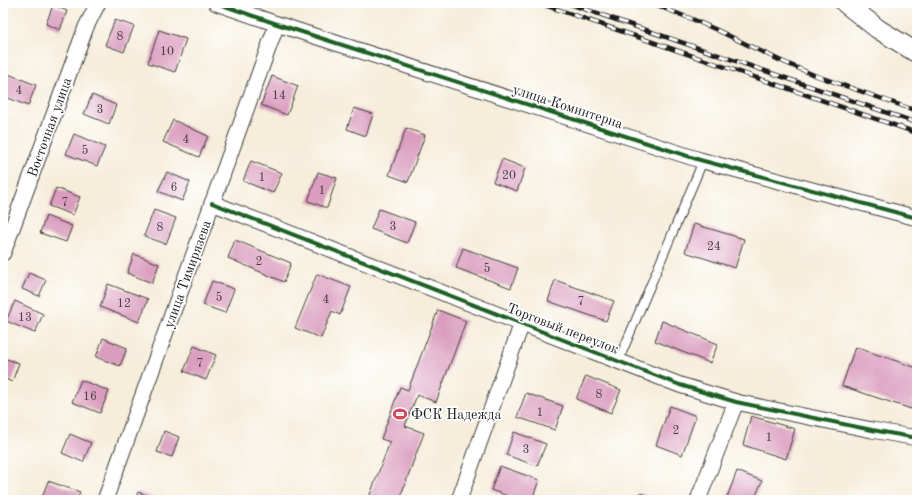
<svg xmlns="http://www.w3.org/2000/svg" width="920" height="503" font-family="'Old Standard TT',serif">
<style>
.building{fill:#da9dbe}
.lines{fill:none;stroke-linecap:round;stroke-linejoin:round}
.service-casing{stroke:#3d3b38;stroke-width:10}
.minor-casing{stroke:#3d3b38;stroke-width:17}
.tertiary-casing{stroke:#3d3b38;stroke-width:21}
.service{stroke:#fff;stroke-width:8}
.minor{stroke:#fff;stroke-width:15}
.tertiary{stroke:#fff;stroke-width:19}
.rail-casing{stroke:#1c1c1c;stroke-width:4.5}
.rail{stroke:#fff;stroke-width:3;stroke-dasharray:9;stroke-linecap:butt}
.cycleway-casing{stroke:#fff;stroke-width:6}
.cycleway{stroke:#1b5e20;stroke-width:4}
.labels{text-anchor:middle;stroke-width:3.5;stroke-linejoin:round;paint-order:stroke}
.number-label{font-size:12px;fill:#4c3c44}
.street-label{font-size:14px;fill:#1c1c1c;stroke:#fff}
.poi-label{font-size:14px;fill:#1c1c1c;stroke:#fff;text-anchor:start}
</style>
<rect width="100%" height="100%" fill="#fff"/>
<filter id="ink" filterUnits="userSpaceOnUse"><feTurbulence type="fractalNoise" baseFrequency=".025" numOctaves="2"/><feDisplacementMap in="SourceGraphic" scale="8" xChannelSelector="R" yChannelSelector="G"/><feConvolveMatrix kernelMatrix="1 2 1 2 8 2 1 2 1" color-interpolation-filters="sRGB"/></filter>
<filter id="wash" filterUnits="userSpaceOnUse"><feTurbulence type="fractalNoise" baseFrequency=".012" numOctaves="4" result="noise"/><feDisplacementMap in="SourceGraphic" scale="16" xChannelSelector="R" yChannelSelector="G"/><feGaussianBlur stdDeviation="0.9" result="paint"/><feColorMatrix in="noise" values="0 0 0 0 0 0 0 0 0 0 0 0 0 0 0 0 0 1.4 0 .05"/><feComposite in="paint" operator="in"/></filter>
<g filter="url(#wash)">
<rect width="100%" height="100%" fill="#f6edda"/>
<g id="blocks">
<g class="building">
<path d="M53,5L67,11L60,30L46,24Z"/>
<path d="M115,20L134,26L124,52L105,45Z"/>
<path d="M159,30L186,39L175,72L148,63Z"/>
<path d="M3,72L36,85L28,106L3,96Z"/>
<path d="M272,76L298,86L287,115L261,105Z"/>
<path d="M92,95L116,105L109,124L84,114Z"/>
<path d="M354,108L373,114L366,136L347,129Z"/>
<path d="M173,120L208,136L199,157L163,142Z"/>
<path d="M406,128L425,135L408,182L389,175Z"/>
<path d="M74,134L105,147L97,166L66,154Z"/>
<path d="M3,139L8,141L3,153Z"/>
<path d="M502,159L525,168L517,191L493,182Z"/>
<path d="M251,161L282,173L273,193L243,181Z"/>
<path d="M167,172L190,182L182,201L158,191Z"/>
<path d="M318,172L337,178L327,208L308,201Z"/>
<path d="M56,188L80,197L73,215L49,206Z"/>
<path d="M379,209L415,222L407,243L371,229Z"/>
<path d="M154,210L176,218L166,244L144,236Z"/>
<path d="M46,216L72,226L66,242L40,233Z"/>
<path d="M694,224L744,239L735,268L685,252Z"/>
<path d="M235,240L291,263L284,282L228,258Z"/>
<path d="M463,248L518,268L511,288L456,268Z"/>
<path d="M134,254L159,264L152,283L127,273Z"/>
<path d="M29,273L46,280L39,296L22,289Z"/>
<path d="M317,274L351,287L340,315L332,311L321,338L295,328Z"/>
<path d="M555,280L614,301L606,321L548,301Z"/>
<path d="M212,281L234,289L225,313L203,305Z"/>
<path d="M108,284L148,299L139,322L100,307Z"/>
<path d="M15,301L43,314L35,333L6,321Z"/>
<path d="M438,310L466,321L436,402L417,395L405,426L424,433L399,500H368L390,442L381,439L400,387L408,390Z"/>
<path d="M662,321L718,344L710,363L655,341Z"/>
<path d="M103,338L127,348L120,366L96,357Z"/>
<path d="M194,346L216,355L206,380L184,371Z"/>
<path d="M855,347L917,368V391L911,409L842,386Z"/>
<path d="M3,358L19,363L12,382L3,378Z"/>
<path d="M586,376L621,390L611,413L576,399Z"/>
<path d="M81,380L109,391L100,413L72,402Z"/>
<path d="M526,393L563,406L555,430L517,417Z"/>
<path d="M670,406L696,416L682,455L656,445Z"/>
<path d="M751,416L795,429L786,459L743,445Z"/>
<path d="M164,431L179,437L172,457L157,452Z"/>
<path d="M514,432L546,444L537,466L506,455Z"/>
<path d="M70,434L91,443L83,462L62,453Z"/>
<path d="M500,466L539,480L532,500H519L491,490Z"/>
<path d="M737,471L762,481L754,500H744L740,499V500H726Z"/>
<path d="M48,481L80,492L77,500H41Z"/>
<path d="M138,492L160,500H135Z"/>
<path d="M640,493L657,500H638Z"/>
</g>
</g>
</g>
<g filter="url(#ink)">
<use href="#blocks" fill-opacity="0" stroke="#3d3b38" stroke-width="1"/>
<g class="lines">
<defs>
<path id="service" d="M618,362L703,161"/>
<g id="minor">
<path d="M216,3L277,24L700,160L917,218"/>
<path d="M212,203L610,358L680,385L736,402L872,430L917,438"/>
<path d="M3,253L86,27L98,3"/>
<path d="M105,500L277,24"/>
<path d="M459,500L522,323"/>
<path d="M698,500L736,402"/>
</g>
<path id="tertiary" d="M845,3L878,29L917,53"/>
</defs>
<use href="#service" class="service-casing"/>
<use href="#minor" class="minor-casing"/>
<use href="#tertiary" class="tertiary-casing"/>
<use href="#service" class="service"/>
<use href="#minor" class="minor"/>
<use href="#tertiary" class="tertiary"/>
<defs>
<g id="rail">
<path d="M539,3L917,133"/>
<path d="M567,3L917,123"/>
<path d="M650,3L692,19L717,30L779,60L814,75L917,111"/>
</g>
</defs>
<use href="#rail" class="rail-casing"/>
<use href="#rail" class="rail"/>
<defs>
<g id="cycleway">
<path d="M216,3L277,24L700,160L917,218"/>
<path d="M212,203L610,358L680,385L736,402L872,430L917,438"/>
</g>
</defs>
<use href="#cycleway" class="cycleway-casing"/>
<use href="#cycleway" class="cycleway"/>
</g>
</g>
<defs>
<symbol id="stadium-bare" viewBox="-9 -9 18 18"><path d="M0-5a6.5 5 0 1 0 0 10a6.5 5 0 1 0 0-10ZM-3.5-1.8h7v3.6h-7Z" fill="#d1495b" stroke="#fff" stroke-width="2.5" paint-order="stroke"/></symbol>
</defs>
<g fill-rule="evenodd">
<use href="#stadium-bare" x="390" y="404" width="20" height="20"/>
</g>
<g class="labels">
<g class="number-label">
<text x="120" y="40">8</text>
<text x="167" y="55">10</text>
<text x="19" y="94">4</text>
<text x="279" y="99">14</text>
<text x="100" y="113">3</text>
<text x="186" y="143">4</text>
<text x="85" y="154">5</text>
<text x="509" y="179">20</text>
<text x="262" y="181">1</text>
<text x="174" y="191">6</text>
<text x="322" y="194">1</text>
<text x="65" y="206">7</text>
<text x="393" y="230">3</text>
<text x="160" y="231">8</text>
<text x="714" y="250">24</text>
<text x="259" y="265">2</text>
<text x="487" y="272">5</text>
<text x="219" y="301">5</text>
<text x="326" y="303">4</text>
<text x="581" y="305">7</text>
<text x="124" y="307">12</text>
<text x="25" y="321">13</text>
<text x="200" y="367">7</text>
<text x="599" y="398">8</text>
<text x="90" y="400">16</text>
<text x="540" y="416">1</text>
<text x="676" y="434">2</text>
<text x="769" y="441">1</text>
<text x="526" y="453">3</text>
</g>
<g class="street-label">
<text transform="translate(568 106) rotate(18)" y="5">улица Коминтерна</text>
<text transform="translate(49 127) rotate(-70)" y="5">Восточная улица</text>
<text transform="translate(187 274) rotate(-70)" y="5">улица Тимирязева</text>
<text transform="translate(563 328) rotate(21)" y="5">Торговый переулок</text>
</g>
<g class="poi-label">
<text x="411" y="419">ФСК Надежда</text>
</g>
</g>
<rect width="920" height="503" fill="none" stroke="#fff" stroke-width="16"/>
</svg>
